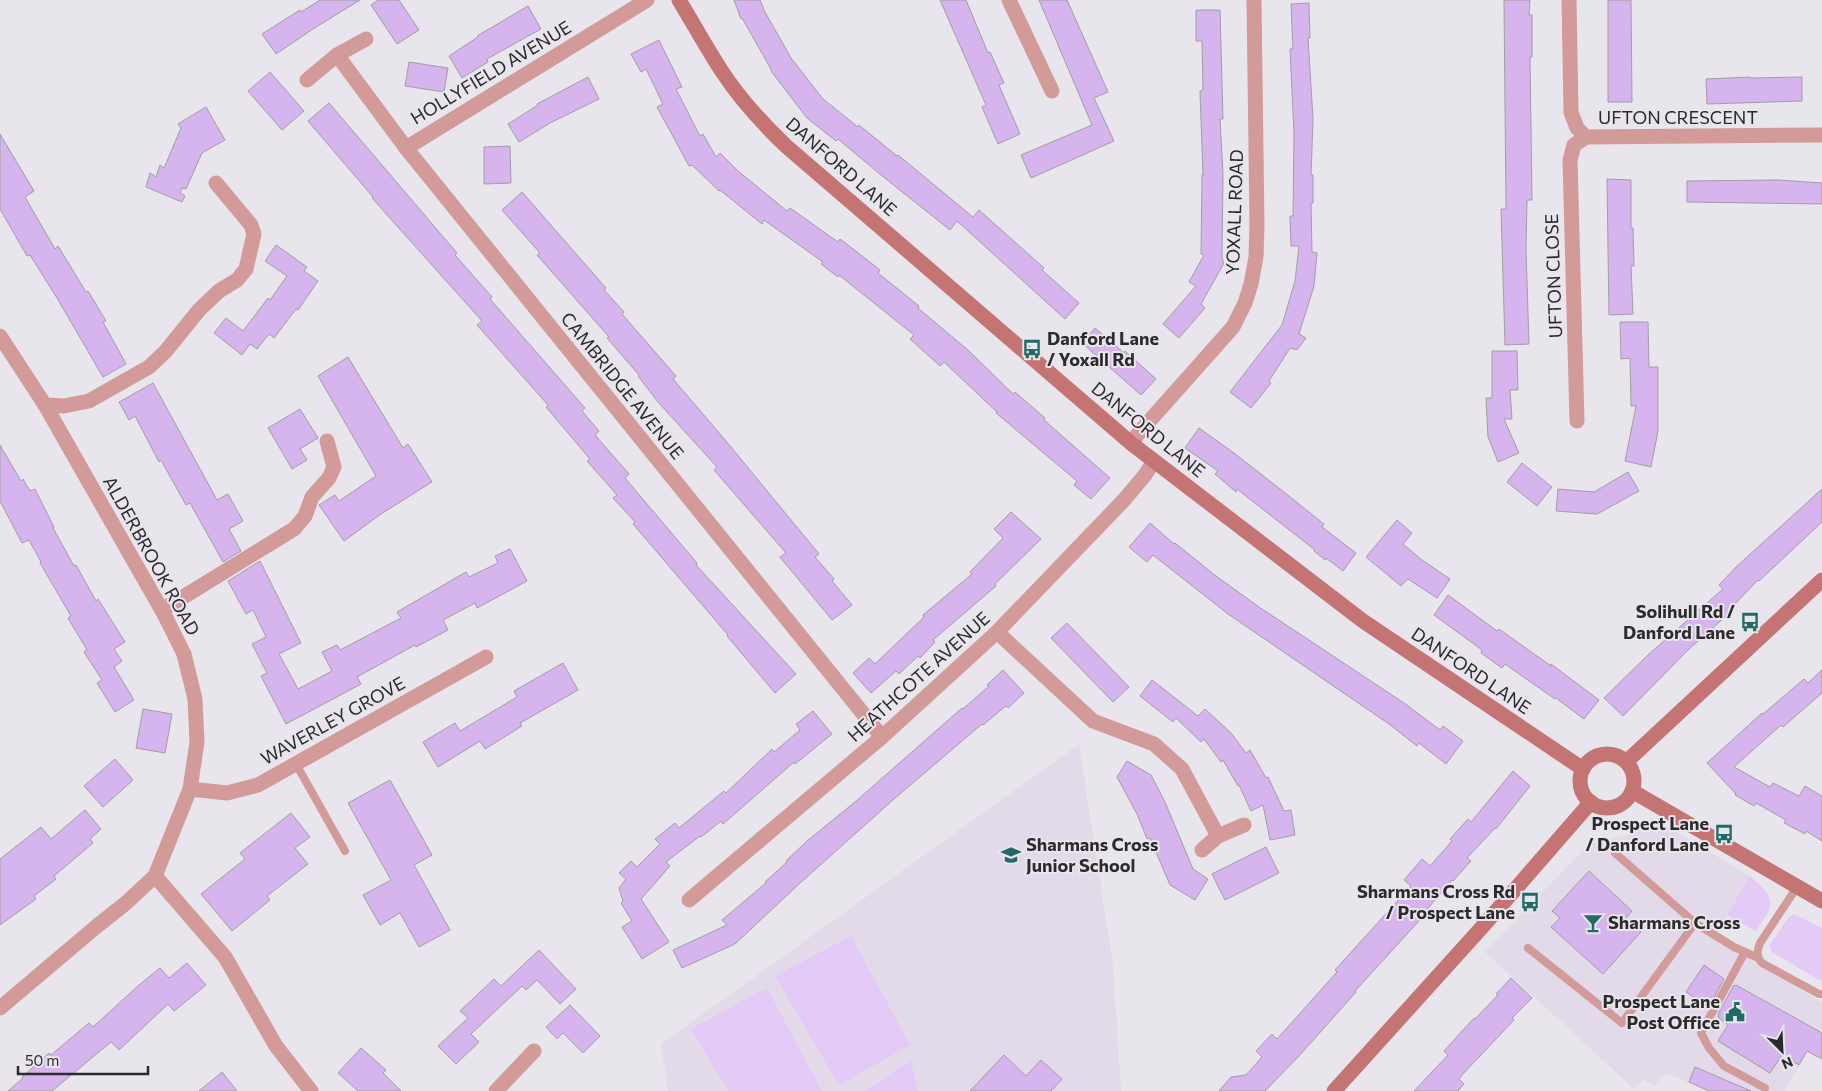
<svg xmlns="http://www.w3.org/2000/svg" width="1822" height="1091" font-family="Commissioner,sans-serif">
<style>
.built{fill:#e2dae8}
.green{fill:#e4caf7}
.building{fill:#d6b4ed;stroke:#a19ea4}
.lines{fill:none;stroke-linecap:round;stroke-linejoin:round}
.lane{stroke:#d29b99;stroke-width:8}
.street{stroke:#d29b99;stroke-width:15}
.secondary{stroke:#c37473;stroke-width:15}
.labels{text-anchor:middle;stroke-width:4;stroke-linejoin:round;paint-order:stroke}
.street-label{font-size:18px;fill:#2b2a2c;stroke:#e9e5ec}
.poi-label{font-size:18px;font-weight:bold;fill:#2b2a2c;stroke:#e9e5ec;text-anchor:end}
</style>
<rect width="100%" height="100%" fill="#e9e5ec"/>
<g class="built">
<path d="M1079,744L1113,965L1121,1091H918L911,1060L866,1091H668L661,1044Z"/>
<path d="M1656,820L1750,876L1714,938L1822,1002V1028L1784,1091H1709L1666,1073L1654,1086L1644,1080L1635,1090L1485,952L1589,844L1635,833Z"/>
</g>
<g class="green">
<path d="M1750,876C1777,901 1776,901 1756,931L1727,915Z"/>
<path d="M1794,914L1822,928V980H1819L1772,952L1769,946L1788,918Z"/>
<path d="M851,936L910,1045L839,1085L775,976Z"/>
<path d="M767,988L822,1091H728L691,1029Z"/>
<path d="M911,1060L918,1091H866Z"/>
</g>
<g class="building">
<path d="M320,0H360L313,29L276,54L262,34L300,10L301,12Z"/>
<path d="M378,0H399L419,30L397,44L371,5Z"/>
<path d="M734,0H760L765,12L791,58L823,99L858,127L859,125L897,156L898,155L973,217L979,210L1044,268L1042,270L1079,303L1065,319L957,221L950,230L881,175L838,139L836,141L807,118L771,71H772L742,18L741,19Z"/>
<path d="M940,0H966L988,53L990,52L1004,83L999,85L1020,134L998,144L982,107L986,105Z"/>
<path d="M1039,0H1067L1108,92L1094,98L1114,141L1031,178L1021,155L1092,125Z"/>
<path d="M1504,0H1530L1529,15H1532V57H1530L1532,200H1527L1526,249L1529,344L1505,345L1501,209H1506Z"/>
<path d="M1608,0H1631L1632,102H1608Z"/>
<path d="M1309,3L1310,38H1308L1313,119L1311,175H1313V203H1311L1312,252L1317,253L1314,286L1299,334L1306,338L1297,350L1290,348L1269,381L1271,383L1251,408L1230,392L1282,325L1295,281L1299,246H1291L1290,216H1293L1294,133L1290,49H1293L1291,4Z"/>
<path d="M528,6L541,29L487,59L488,62L462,78L449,56L478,37L477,36Z"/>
<path d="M1196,10H1220L1223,119H1220L1223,174L1222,256L1223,262L1224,263L1201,304L1205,308L1179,338L1163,324L1196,286L1189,282L1204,255L1201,254L1202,175H1203L1200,91L1203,90L1202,41H1196Z"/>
<path d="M659,40L682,87L676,89L700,136L703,134L716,157L720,153L738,171L787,211L790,208L838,242L840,239L857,252L880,270L878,273L919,306L918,308L969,351L1013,394L1015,392L1045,418L1044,420L1110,478L1091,499L1074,485L1077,481L996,413L997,412L944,362L940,366L910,339L914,335L839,275L838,277L821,264L823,262L764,220L762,224L720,190L719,191L692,165L689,166L657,107L663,104L646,69L641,72L631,54Z"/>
<path d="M409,62L448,68L444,92L405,86Z"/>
<path d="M270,72L304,111L282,130L248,91Z"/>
<path d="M588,77L599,99L550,123L519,142L508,124L538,105L537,104Z"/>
<path d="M1750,77V78L1802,77V101L1707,104L1706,79Z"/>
<path d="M329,103L457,253L455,255L492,297L490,299L585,408L582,411L599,431L595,435L629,474L625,478L697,563L696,565L796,674L775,693L727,636L728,635L633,524L635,522L613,498L617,495L587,461L590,459L546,407L548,405L477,325L482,321L372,198L373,197L308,121Z"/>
<path d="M206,107L225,140L202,153L186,189L182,188L180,193L185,196L182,202L146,187L150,173L156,177L160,165L164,168L181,128L178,124Z"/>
<path d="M0,134L34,191L25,197L55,249L58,246L86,292L88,291L106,321L103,322L126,364L103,377L57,298L30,255L27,256L0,209Z"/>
<path d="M510,146L511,183L484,184V147Z"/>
<path d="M1607,179L1631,180V228H1633L1634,266H1631L1633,314L1609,315Z"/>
<path d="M1778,180L1822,183V204L1687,202V181Z"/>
<path d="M522,192L606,288L604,290L624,312L622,314L676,376L673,379L726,441L819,554L815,557L834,579L832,581L852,605L832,620L780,557L786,553L714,470L717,467L658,402L638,376L639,375L607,338L609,337L537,255L540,253L502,210Z"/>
<path d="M276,245L307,267L304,271L318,281L298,310L296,309L274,338L269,334L257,349L250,344L242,355L214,333L226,318L243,331L268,298L270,300L287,276L265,261Z"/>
<path d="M1620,322H1648L1649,367H1658V431L1651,467L1625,461L1636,406H1631L1630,358L1621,359Z"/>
<path d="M1095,328L1124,353L1125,351L1156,379L1141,395L1082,343Z"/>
<path d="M1492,351H1517L1518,390H1510L1512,419H1504L1519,453L1498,462L1488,437L1486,398H1492Z"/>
<path d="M348,357L403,448L408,444L432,482L381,514L344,541L319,505L335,495L339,501L376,476L318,376Z"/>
<path d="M153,383L217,500L228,494L243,521L229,529L241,551L223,562L190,503L186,505L161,460L159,462L135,416L129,420L119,402Z"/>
<path d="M300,409L318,438L300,449L307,460L292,469L268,428Z"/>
<path d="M1199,428L1234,453L1289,496L1324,524L1322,527L1356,553L1343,571L1326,558L1325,560L1314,551L1315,550L1237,489L1236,492L1215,474L1218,471L1185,448Z"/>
<path d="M0,445L21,481L23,479L30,491L35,489L54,527L53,528L74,566L76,565L96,601L98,599L125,642L114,649L122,661L114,667L134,700L115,712L97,683L102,680L84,652L87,650L68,618L71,616L40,563L41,562L29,540L22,543L0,501Z"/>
<path d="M1522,463L1552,487L1537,506L1507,482Z"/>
<path d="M1628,472L1639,491L1597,514L1556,511L1558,489L1594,492Z"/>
<path d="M1822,489V522L1759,581L1758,580L1732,607L1734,609L1688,650L1623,716L1604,698L1649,654L1723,589L1719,585L1736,567Z"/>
<path d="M1011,512L1041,539L995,584L996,586L933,640L935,642L920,658L918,656L899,674L896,671L871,693L853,673L869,658L875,664L924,617L923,615L972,574L970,572L1003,538L994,529Z"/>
<path d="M1397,520L1412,533L1403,544L1422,560L1450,579L1437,598L1408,579L1401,586L1366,557Z"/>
<path d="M1150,523L1174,544L1175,543L1216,576L1259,607L1404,703L1440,730L1443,726L1463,741L1446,764L1419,743L1417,746L1389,724L1228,614L1153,555L1147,562L1129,547Z"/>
<path d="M510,549L527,581L477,608L475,603L443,620L448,630L416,647L415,645L357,677L361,684L286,724L261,676L267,673L252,644L266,637L253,610L246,614L228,581L260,561L301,643L279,654L298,689L332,671L322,652L337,645L340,650L401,618L397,612L466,572L469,577L498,563L495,556Z"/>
<path d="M1448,595L1497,631L1499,629L1551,666V664L1599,700L1584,719L1556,698L1555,699L1505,664L1502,668L1481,653L1482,650L1434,615Z"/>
<path d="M1067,623L1129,687L1113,702L1051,638Z"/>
<path d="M563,663L578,690L520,723L522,726L485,749L480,741L438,767L423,742L455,723L460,731L517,697L514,691Z"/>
<path d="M1003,670L1024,693L1008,708L1006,706L983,725L982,724L894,799L799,884L735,944L682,968L673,950L727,925L722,920L766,883L765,882L787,862L786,861L807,841L855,802L962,708L963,709L989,686L987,685Z"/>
<path d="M1822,670V693L1783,727L1781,725L1734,767L1770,787L1773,783L1799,796L1805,786L1822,796V841L1806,831L1805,834L1784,823L1786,820L1756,803L1754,806L1735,795L1736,794L1707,763L1762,713L1763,714L1804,679L1808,683Z"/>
<path d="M1152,680L1198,716L1205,709L1231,733L1246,753L1250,750L1266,778L1268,777L1284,811L1291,810L1295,835L1270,840L1263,805L1251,811L1239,785L1238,786L1223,760L1221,762L1204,739L1201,742L1176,718L1173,722L1140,696Z"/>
<path d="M143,709L172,714L165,753L136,748Z"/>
<path d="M813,711L832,734L795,764L794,762L723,824L721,821L701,837L700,836L666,862L670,866L641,899L669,942L642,959L622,927L632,921L621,903L623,901L619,888L626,879L619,873L631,861L637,867L660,844L655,839L675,823L679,828L724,791L726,793L772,749L774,752L800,730L796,724Z"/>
<path d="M115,759L133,780L103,807L84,786Z"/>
<path d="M1127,761L1151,775L1165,802L1193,869L1208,879L1195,900L1170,885L1150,838L1147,839L1137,814L1117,777Z"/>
<path d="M1513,771L1530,786L1496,829L1495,828L1467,858L1471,861L1453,881L1452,880L1428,908L1429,910L1355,991L1356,992L1300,1055L1265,1091H1219L1231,1077L1246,1075L1262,1057L1256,1051L1272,1034L1277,1039L1337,972L1335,970L1411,886L1404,880L1422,859L1430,866L1452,841L1450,839L1468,819L1471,822Z"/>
<path d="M390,780L432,855L414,865L450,930L419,947L400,913L380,925L363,895L391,880L348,803Z"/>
<path d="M85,810L101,829L90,839L93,843L54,876L56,879L34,896L36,899L0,925V859L41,827L51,839Z"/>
<path d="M291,813L310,837L295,848L308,864L267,896L270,900L232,931L201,894L245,859L240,853Z"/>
<path d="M1266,847L1279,873L1225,900L1212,874Z"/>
<path d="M1589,871L1632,911L1626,918L1641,932L1603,974L1551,927L1560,918L1552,911Z"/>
<path d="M539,950L576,989L560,1004L537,980L526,990L522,986L471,1034L479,1042L456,1064L438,1046L468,1018L460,1011L494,979L501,986Z"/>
<path d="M187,963L206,985L174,1011L168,1004L119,1050L111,1042L52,1091H8L23,1078L22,1077L49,1053L51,1055L89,1023L93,1027L139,985L160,968L169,978Z"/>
<path d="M1704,965L1724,979L1709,1007L1686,992Z"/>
<path d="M1511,978L1532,998L1512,1018L1514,1020L1462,1075L1459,1079L1464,1084L1458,1091H1414L1448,1055L1444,1051L1474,1018L1475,1019L1498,995L1496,994Z"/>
<path d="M1734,985L1735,986L1736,985L1822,1033V1059L1807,1051L1799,1065L1782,1055L1770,1073L1718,1041L1728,1025L1718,1017L1719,1015L1718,1014Z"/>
<path d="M570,1005L600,1036L583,1053L563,1033L557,1039L546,1027Z"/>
<path d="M361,1048L386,1070L383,1073L401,1091H358L338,1073Z"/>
<path d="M1004,1055L1026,1076L1041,1060L1062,1079L1051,1091H970Z"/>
<path d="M1695,1067L1751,1091H1709L1689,1082Z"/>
<path d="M222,1072L237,1091H199Z"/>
</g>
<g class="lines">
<g class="lane">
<path d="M296,764L345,851"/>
<path d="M1615,853L1695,923L1734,947L1758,958"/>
<path d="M1797,887L1760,943C1757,951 1756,956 1762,963L1819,994H1822"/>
<path d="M1528,948L1622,1023L1695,923"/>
<path d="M1745,952L1701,1033L1709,1048L1724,1066L1765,1088"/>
</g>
<g class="street">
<path d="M1009,0L1052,91"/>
<path d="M1569,0L1571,112L1577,128L1586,137L1822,135"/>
<path d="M337,55L366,39"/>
<path d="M307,80L337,55L406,148L882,737"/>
<path d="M406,148L647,0"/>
<path d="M0,336L45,405L164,614L184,654L195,699L197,742L190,789L155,876L126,903L97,926L0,1008"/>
<path d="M45,405L64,406L89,401L149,367L165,352L199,310L219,291L237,280L246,269L254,234L251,225L216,183"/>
<path d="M1577,421L1570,160L1574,145L1586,137"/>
<path d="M1132,444L1137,435L1233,327L1245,303L1251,284L1256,257L1257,225L1254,0"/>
<path d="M162,610L294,529L305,516L312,497L329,478L334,467L327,441"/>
<path d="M997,632L1093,721L1154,744L1182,769L1218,836"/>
<path d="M190,789L227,793L258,785L486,657"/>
<path d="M1202,850L1218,836L1244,825"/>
<path d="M155,876L225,957L276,1046L311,1091"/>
<path d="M689,900L882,737L997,632L1124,500L1145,475L1154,461"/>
<path d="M496,1091L534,1051"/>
</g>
<g class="secondary">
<path d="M679,0C693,23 706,47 721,70C739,98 762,123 786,146L1132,444L1363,621L1583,769"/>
<circle cx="1607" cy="781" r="27"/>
<path d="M1626,762L1822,580"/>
<path d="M1632,791L1822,901"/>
<path d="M1334,1091L1484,925L1591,802"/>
</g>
</g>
<defs>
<symbol id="bus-bare" viewBox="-9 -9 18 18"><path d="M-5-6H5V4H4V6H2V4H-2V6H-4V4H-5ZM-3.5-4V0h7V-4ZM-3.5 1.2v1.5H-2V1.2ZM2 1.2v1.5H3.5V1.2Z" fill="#216b66" stroke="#e9e5ec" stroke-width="2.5" paint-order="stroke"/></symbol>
<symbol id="school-bare" viewBox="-9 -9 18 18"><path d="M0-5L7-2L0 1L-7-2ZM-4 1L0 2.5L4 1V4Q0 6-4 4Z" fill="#216b66" stroke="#e9e5ec" stroke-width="2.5" paint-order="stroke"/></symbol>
<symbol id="bar-bare" viewBox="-9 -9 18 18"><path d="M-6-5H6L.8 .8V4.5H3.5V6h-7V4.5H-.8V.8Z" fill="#216b66" stroke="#e9e5ec" stroke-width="2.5" paint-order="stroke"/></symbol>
<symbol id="civic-bare" viewBox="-9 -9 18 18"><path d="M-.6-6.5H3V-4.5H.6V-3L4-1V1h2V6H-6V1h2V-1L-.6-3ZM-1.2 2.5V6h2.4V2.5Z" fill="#216b66" stroke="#e9e5ec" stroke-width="2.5" paint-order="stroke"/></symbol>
</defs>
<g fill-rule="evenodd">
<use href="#bus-bare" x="1018" y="335" width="28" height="28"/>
<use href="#bus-bare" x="1736" y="608" width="28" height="28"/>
<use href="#bus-bare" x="1710" y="820" width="28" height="28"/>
<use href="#school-bare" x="997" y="841" width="28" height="28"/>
<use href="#bus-bare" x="1516" y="888" width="28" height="28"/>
<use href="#bar-bare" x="1579" y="909" width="28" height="28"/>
<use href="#civic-bare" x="1721" y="998" width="28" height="28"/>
</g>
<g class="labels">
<g class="street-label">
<text transform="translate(491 73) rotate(-31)" y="6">HOLLYFIELD AVENUE</text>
<text x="1678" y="124">UFTON CRESCENT</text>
<text transform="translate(841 167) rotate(41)" y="6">DANFORD LANE</text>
<text transform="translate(1235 212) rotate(-88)" y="6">YOXALL ROAD</text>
<text transform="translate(1554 276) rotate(-92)" y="6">UFTON CLOSE</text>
<text transform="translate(622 386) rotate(51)" y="6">CAMBRIDGE AVENUE</text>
<text transform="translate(1148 430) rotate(39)" y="6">DANFORD LANE</text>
<text transform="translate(151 556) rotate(61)" y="6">ALDERBROOK ROAD</text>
<text transform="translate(1471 671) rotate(34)" y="6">DANFORD LANE</text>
<text transform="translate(919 677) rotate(-42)" y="6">HEATHCOTE AVENUE</text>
<text transform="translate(333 721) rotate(-29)" y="6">WAVERLEY GROVE</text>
</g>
<g class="poi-label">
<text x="1047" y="345" text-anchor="start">Danford Lane<tspan x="1047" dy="21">/ Yoxall Rd</tspan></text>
<text x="1735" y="618">Solihull Rd /<tspan x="1735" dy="21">Danford Lane</tspan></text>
<text x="1709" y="830">Prospect Lane<tspan x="1709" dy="21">/ Danford Lane</tspan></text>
<text x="1026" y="851" text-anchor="start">Sharmans Cross<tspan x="1026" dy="21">Junior School</tspan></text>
<text x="1515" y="898">Sharmans Cross Rd<tspan x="1515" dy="21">/ Prospect Lane</tspan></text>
<text x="1608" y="929" text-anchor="start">Sharmans Cross</text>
<text x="1720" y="1008">Prospect Lane<tspan x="1720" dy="21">Post Office</tspan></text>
</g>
</g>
<g transform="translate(1782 1051) rotate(156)" stroke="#e9e5ec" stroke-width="4" paint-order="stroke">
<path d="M0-4L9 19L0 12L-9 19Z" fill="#2b2a2c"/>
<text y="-8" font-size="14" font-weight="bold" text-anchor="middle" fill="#2b2a2c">N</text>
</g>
<path d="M18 1066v8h130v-8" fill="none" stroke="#2b2a2c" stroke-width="2.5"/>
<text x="25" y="1066" font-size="15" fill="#2b2a2c" stroke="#e9e5ec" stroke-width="4" paint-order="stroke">50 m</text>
</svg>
